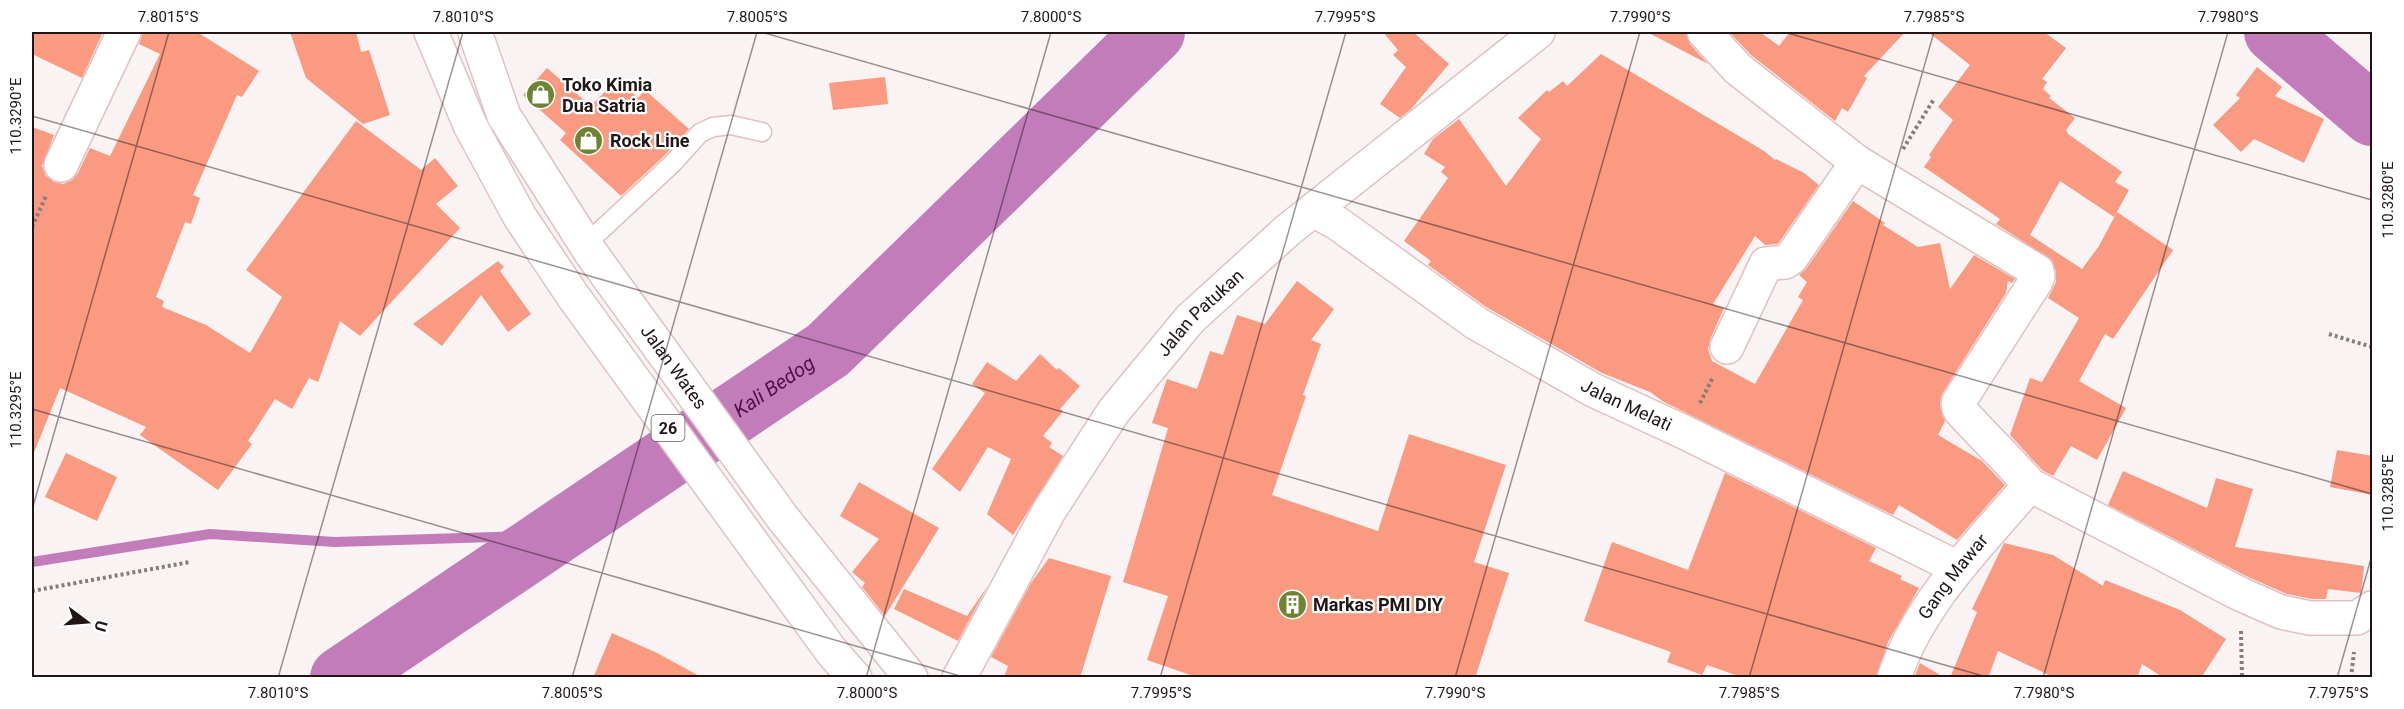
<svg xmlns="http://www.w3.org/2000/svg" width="2404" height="709" font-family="Roboto,sans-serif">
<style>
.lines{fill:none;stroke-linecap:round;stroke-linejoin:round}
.stream{stroke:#c37cba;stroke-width:10}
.river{stroke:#c37cba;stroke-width:62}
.building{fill:#f99a81}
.lane-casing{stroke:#e0c0c2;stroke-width:21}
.street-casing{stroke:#e0c0c2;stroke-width:36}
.secondary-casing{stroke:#e0c0c2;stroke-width:36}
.highway-casing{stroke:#e0c0c2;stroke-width:36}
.path{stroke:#867c7d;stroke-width:4;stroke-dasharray:3 3;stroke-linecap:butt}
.lane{stroke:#fff;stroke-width:18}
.street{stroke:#fff;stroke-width:33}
.secondary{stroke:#fff;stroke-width:33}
.highway{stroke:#fff;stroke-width:33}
.ticks{fill:none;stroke:#211516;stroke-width:1.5;stroke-opacity:0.45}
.labels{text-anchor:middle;stroke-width:4.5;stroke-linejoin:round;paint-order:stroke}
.shield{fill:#fff;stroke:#645b5c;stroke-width:1.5}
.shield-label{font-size:16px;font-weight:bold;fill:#211516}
.poi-label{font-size:18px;font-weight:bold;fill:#211516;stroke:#fff;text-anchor:start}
.street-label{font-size:18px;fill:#211516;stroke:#fff}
.water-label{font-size:20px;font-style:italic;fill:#500f4b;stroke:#fff}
.neatline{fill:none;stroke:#211516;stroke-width:2}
.ticks-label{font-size:15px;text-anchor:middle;fill:#211516}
</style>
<rect width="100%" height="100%" fill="#faf3f4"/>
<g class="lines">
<path class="stream" d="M32,562L210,534L335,542L553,535"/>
<g class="river">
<path d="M2275,32L2372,115"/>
<path id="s1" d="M341,678L828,350L1154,32"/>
</g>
</g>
<g class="building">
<path d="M32,32H103L82,78L32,54Z"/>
<path d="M143,32H197L259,71L242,97L237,95L193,195L200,198L191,224L185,222L156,297L164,301L162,307L206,325L250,353L282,297L246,270L356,121L421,170L435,158L458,186L436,204L460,228L360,336L340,321L318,382L309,378L292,409L275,399L248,441L252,444L218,490L140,435L146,427L60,388L33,455L32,454V127L54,135L42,166L46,176L54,182L63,184L72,180L78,173L90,148L110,156L160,54L139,44Z"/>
<path d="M290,32H356L361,52L369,50L390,115L363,124L306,78Z"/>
<path d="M1383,32H1413L1449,64L1411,109L1400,118L1380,104L1406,67L1393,55L1398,50Z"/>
<path d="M1647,32H1686L1690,44L1708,64Z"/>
<path d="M1729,32H1760L1779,46L1790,32H1905L1864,76L1867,78L1848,112L1842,108L1835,121L1751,55Z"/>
<path d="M1928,32H2044L2066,48L2042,79L2047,82L2043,89L2051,96L2049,98L2075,118L2066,130L2068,134L2122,172L2115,182L2129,190L2114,217L2060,181L2030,235L2082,269L2099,246L2117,212L2173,250L2113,339L2105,334L2079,381L2126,408L2097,460L2071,446L2053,476L2042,470L2010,435L2030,378L2042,382L2079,318L2048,298L2056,282V272L2052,260L1996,224L2000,219L1924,167L1931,157L1929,155L1953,120L1938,107L1970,65Z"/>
<path d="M1601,54L1764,151L1775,160L1776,159L1804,173L1819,185L1778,244L1765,245L1755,236L1713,304L1724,308L1710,340L1708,349L1712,361L1755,384L1803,300L1798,297L1807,282L1799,275L1806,269L1853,201L1885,223L1883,225L1918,247L1940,243L1950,289L1974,255L2015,279L2012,283L2008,281L2006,293L1942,394L1940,406L1945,421L1938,435L1982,461L2005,485L1957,540L1899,505L1893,515L1664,402L1650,392L1602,373L1486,307L1428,265L1431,261L1404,241L1448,178L1441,172L1445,167L1424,154L1433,139L1459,119L1506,186L1541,139L1518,118L1547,90L1549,92L1563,81L1567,86Z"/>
<path d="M2257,67L2282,87L2275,96L2324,119L2304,163L2254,139L2241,152L2213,125L2240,98L2236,95Z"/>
<path d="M547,68L591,106L617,79L638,98L645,90L689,129L665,155L621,196L560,140L566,133L523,95Z"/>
<path d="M885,77L888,104L833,110L829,83Z"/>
<path d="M498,261L504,267L500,271L531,314L508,332L481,295L442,346L413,324Z"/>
<path d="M1297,281L1334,309L1311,340L1321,344L1303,395L1306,396L1272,495L1378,531L1409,434L1506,465L1474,562L1509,573L1475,678H1199L1147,660L1168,596L1123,582L1168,428L1152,423L1167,379L1197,389L1210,351L1223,355L1237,315L1265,324Z"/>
<path d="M1040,354L1057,370L1059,368L1080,386L1060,409L1063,411L1043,436L1052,443L1049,447L1063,456L1013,535L987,514L1011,459L988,447L960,492L932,469L985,393L972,384L987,362L1016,381Z"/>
<path d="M2337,450L2373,456V495L2330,487Z"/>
<path d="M66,453L117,477L97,521L45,497Z"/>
<path d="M2123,471L2207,508L2216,478L2253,489L2235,547L2364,566L2361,593L2328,589L2326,599H2312L2287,594L2248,577L2108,505Z"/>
<path d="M1725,473L1876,548L1869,561L1902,576L1900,579L1919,588L1888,642L1876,678H1744L1707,665L1702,675L1667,662L1671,652L1584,621L1612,542L1688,570Z"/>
<path d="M859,482L939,528L885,616L862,587L865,583L852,572L879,539L840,516Z"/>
<path d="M2004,543L2053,555L2103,586L2105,580L2180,610L2226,639L2201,678H2164L2142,664L2137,678H2055L1998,651L1988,678H1950L1977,612L1972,609Z"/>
<path d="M1049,558L1111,576L1080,678H1004L1008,666L991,657L1031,583Z"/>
<path d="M987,587L958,641L894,609L904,589L967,616Z"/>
<path d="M612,633L657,653L703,678H593Z"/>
<path d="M1920,663L1945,678H1914Z"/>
</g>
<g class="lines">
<defs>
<path id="lane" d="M585,245L673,163L700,133L713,127L731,125L762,132"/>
<g id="street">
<path d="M1704,32L1738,69L1857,162L2037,271L2038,276L2036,281L1958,403L1959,409C1982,435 2007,458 2030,485L2240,594L2281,612L2310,618H2357L2372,608"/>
<path d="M61,165L124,32"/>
<path id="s2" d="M1313,210L1337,223L1476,323L1593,390L1686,433L1958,568"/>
<path d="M1727,347L1766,264L1785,262L1791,258L1857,162"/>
<path id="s3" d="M1894,678C1919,603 1979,544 2030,485"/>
</g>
<g id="secondary">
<path id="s4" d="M959,678L1049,511L1114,411L1190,319L1288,230L1538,32"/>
</g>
<g id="highway">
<path d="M431,32L470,125L520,217L573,296L764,559L832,652L855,678"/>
<path id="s5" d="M475,32L504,116L591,253L782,517L911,678"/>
</g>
</defs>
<use href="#lane" class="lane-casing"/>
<use href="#street" class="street-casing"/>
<use href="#secondary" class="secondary-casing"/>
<use href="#highway" class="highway-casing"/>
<g class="path">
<path d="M1903,149L1934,99"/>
<path d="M32,227L46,196"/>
<path d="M2329,334L2372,347"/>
<path d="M1700,403L1713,377"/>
<path d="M32,591L190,562"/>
<path d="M2241,631L2242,678"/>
<path d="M2351,678L2354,652"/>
</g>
<use href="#lane" class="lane"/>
<use href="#street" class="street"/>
<use href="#secondary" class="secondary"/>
<use href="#highway" class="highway"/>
</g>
<path class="ticks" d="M761,32L2372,494M1784,32L2372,200M32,116L1990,678M32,409L967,678M32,510L169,32M278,678L463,32M572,678L757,32M866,678L1051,32M1160,678L1346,32M1455,678L1640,32M1749,678L1934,32M2043,678L2228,32M2337,678L2372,555"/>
<defs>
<symbol id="shop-disc" viewBox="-11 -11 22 22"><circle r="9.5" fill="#6f8333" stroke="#fff"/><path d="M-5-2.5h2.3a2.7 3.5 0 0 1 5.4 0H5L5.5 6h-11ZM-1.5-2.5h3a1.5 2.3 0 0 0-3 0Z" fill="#fff"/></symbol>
<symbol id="building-disc" viewBox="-11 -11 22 22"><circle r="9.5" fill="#6f8333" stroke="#fff"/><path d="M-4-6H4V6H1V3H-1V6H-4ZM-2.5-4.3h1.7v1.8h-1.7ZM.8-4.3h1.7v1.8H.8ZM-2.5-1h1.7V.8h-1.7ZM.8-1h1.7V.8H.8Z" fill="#fff"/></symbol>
</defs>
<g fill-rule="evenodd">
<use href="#shop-disc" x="524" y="78" width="33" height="33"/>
<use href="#shop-disc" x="572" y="124" width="33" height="33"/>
<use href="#building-disc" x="1276" y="588" width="33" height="33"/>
</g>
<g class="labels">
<rect class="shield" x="651.5" y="415" width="33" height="26" rx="4.5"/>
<g class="shield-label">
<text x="668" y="434">26</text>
</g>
<g class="poi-label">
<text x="562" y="91">Toko Kimia<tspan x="562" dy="21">Dua Satria</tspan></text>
<text x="610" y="147">Rock Line</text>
<text x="1313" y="611">Markas PMI DIY</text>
</g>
<g class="street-label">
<text dy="6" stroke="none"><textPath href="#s4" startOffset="440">Jalan Patukan</textPath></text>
<text dy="6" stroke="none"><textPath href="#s5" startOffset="392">Jalan Wates</textPath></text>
<text dy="6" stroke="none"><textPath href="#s2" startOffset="370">Jalan Melati</textPath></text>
<text dy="6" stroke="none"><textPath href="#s3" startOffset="118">Gang Mawar</textPath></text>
</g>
<g class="water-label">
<text dy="7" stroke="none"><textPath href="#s1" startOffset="522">Kali Bedog</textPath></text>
</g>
</g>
<rect width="2404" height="709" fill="none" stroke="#ffffff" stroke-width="66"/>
<g transform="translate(87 622) rotate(106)" stroke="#ffffff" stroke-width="4.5" paint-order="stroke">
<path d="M0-4.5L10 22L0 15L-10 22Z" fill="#211516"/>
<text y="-9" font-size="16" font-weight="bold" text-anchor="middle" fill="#211516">U</text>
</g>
<rect x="33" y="33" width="2338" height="643" class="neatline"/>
<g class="ticks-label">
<text x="168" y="22">7.8015°S</text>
<text x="463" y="22">7.8010°S</text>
<text x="757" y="22">7.8005°S</text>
<text x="1051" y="22">7.8000°S</text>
<text x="1345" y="22">7.7995°S</text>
<text x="1640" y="22">7.7990°S</text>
<text x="1934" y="22">7.7985°S</text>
<text x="2228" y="22">7.7980°S</text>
<text transform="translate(16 116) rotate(-90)" y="5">110.3290°E</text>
<text transform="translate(2388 200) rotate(-90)" y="5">110.3280°E</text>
<text transform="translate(16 410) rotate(-90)" y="5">110.3295°E</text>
<text transform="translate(2388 493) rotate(-90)" y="5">110.3285°E</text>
<text x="278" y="698">7.8010°S</text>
<text x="572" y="698">7.8005°S</text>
<text x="867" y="698">7.8000°S</text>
<text x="1161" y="698">7.7995°S</text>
<text x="1455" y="698">7.7990°S</text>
<text x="1749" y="698">7.7985°S</text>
<text x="2044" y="698">7.7980°S</text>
<text x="2338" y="698">7.7975°S</text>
</g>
</svg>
